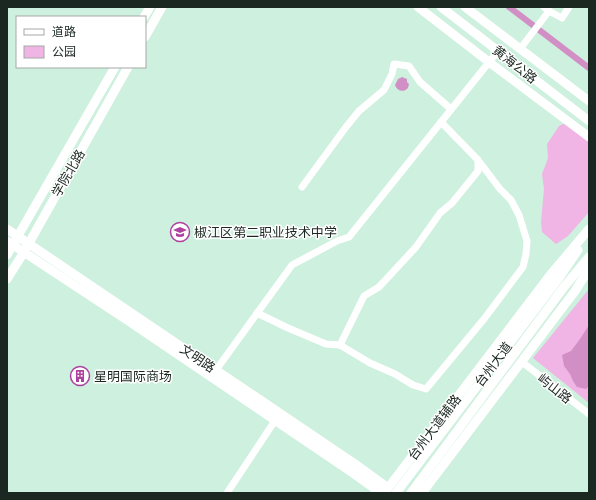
<svg xmlns="http://www.w3.org/2000/svg" width="596" height="500" font-family="'Space Grotesk','Noto Sans SC',sans-serif">
<style>
.green{fill:#f0b5e5}
.water{fill:#d28fc6}
.lines{fill:none;stroke-linecap:round;stroke-linejoin:round}
.canal{stroke:#d28fc6;stroke-width:6}
.minor{stroke:#fff;stroke-width:7}
.major{stroke:#fff;stroke-width:9}
.labels{text-anchor:middle;stroke-width:3;stroke-linejoin:round;paint-order:stroke}
.street-label{font-size:13px;fill:#1b2721;stroke:#fff}
.poi-label{font-size:13px;fill:#1b2721;stroke:#fff;text-anchor:start}
</style>
<rect width="100%" height="100%" fill="#cef0de"/>
<g class="green">
<path d="M567,122L589,139V212L568,236L556,244L542,232L541,222L544,189L542,174L548,158L547,144L559,126Z"/>
<path d="M589,289V403L533,358Z"/>
</g>
<g class="water">
<path d="M402,77L407,79V82L409,84L408,88C403,93 397,91 395,85L398,79Z"/>
<path d="M589,325V386L586,389L577,387L573,381L570,374L564,366L562,355L571,351L580,339Z"/>
</g>
<g class="lines">
<path class="canal" d="M509,7L589,68"/>
<g class="minor">
<path d="M544,7L549,11L562,18L569,7"/>
<path d="M520,49L549,11"/>
<path d="M302,187L346,127L359,111L384,90L392,74L394,64L409,66L420,82L451,109"/>
<path d="M257,313L288,328L326,344L340,345L370,363L395,374L413,385L426,389L484,319L523,267L526,254L527,241L519,215L511,200L500,189L478,160"/>
<path d="M340,345L364,296L379,287L416,247L440,213L452,203L478,171V160L441,122"/>
<path d="M522,362L589,414"/>
<path d="M216,370L292,265L337,241L349,237L498,51"/>
<path d="M227,493L278,416"/>
</g>
<g class="major">
<path d="M418,7L489,62L589,137"/>
<path d="M441,7L589,121"/>
<path d="M465,7L589,101"/>
<path d="M144,17L150,7"/>
<path d="M145,37L162,7"/>
<path d="M7,229L355,464L388,488"/>
<path d="M7,241L127,320L350,471L381,493"/>
<path d="M7,255L115,67"/>
<path d="M7,279L24,252L128,67"/>
<path d="M385,492L551,274L589,229"/>
<path d="M396,493L559,278L578,250"/>
<path d="M411,493L564,287L589,257"/>
<path d="M422,493L575,291L589,269"/>
</g>
</g>
<defs>
<symbol id="school-ring" viewBox="-11 -11 22 22"><circle r="9.5" fill="#fff" stroke="#af42a1" stroke-width="1.5"/><path d="M0-5L7-2L0 1L-7-2ZM-4 1L0 2.5L4 1V4Q0 6-4 4Z" fill="#af42a1"/></symbol>
<symbol id="building-ring" viewBox="-11 -11 22 22"><circle r="9.5" fill="#fff" stroke="#af42a1" stroke-width="1.5"/><path d="M-4-6H4V6H1V3H-1V6H-4ZM-2.5-4.3h1.7v1.8h-1.7ZM.8-4.3h1.7v1.8H.8ZM-2.5-1h1.7V.8h-1.7ZM.8-1h1.7V.8H.8Z" fill="#af42a1"/></symbol>
</defs>
<g fill-rule="evenodd">
<use href="#school-ring" x="169" y="221" width="22" height="22"/>
<use href="#building-ring" x="69" y="365" width="22" height="22"/>
</g>
<g class="labels">
<g class="street-label">
<text transform="translate(515 64) rotate(38)" y="5">黄海公路</text>
<text transform="translate(68 173) rotate(-60)" y="5">学院北路</text>
<text transform="translate(198 358) rotate(34)" y="5">文明路</text>
<text transform="translate(493 364) rotate(-53)" y="5">台州大道</text>
<text transform="translate(555 388) rotate(38)" y="5">屿山路</text>
<text transform="translate(434 427) rotate(-53)" y="5">台州大道辅路</text>
</g>
<g class="poi-label">
<text x="194" y="237">椒江区第二职业技术中学</text>
<text x="94" y="381">星明国际商场</text>
</g>
</g>
<rect width="596" height="500" fill="none" stroke="#1b2721" stroke-width="16"/>
<rect x="16" y="16" width="130" height="52" fill="#ffffff" stroke="#a4a9a6"/>
<rect x="24" y="29" width="20" height="6" fill="#ffffff" stroke="#a4a9a6"/>
<text x="52" y="36" font-size="12" fill="#1b2721">道路</text>
<rect x="24" y="46" width="20" height="12" fill="#f0b5e5" stroke="#a4a9a6"/>
<text x="52" y="56" font-size="12" fill="#1b2721">公园</text>
</svg>
